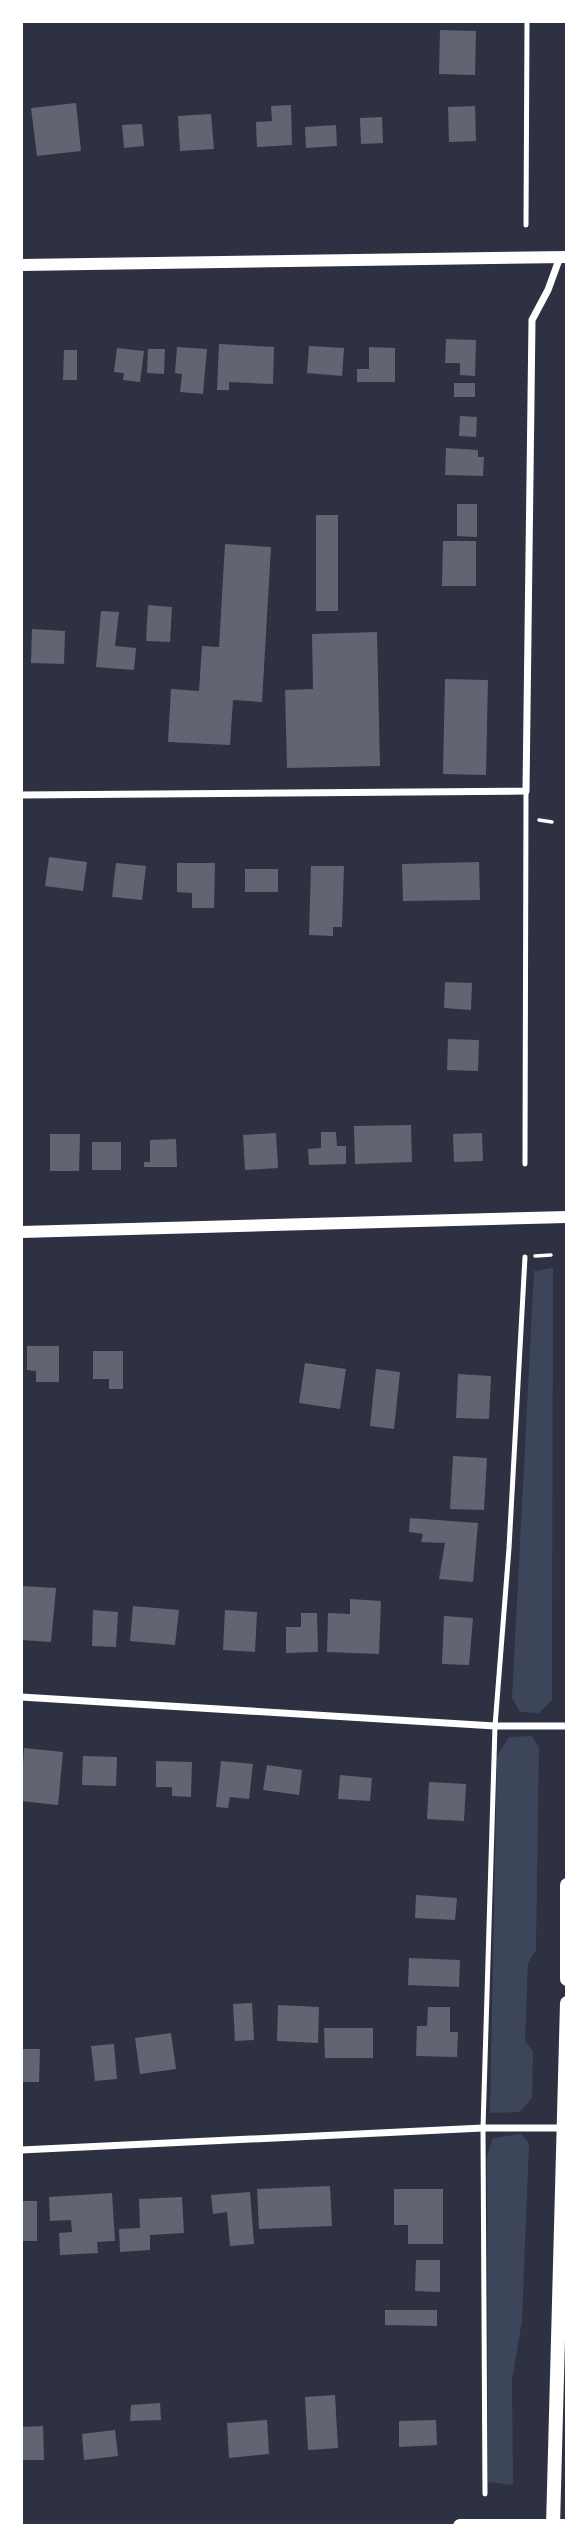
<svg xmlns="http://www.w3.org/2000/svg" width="588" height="2547" font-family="Manrope,sans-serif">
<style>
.green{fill:#3c4559}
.building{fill:#626471}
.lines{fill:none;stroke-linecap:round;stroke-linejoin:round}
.path{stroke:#fff;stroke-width:3.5}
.service{stroke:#fff;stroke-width:5}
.minor{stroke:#fff;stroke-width:7}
.tertiary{stroke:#fff;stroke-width:12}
.secondary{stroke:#fff;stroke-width:14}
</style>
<rect width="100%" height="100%" fill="#2d3142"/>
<g class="green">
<path d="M553,1268L552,1700L539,1713L520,1712L512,1698L534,1271Z"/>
<path d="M532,1736L539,1747L536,1950L528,1963L525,2040L533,2052L532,2098L520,2112L490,2113L497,1756L509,1737Z"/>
<path d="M521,2134L529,2143L522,2321L512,2380L513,2485L488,2482L487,2156L493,2138Z"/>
</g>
<g class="building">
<path d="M440,30L476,31L475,75L439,74Z"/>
<path d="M76,103L81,151L37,156L31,108Z"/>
<path d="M291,105L292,145L257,147L256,122L272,121L271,106Z"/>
<path d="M475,106L476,141L449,142L448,107Z"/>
<path d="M211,114L214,149L180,151L178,116Z"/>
<path d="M382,117L383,143L361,144L360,118Z"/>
<path d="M142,124L144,146L124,148L122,125Z"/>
<path d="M336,125L337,146L306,148L305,127Z"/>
<path d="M446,339L476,340L475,376L460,375V363H445Z"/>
<path d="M219,344L274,347L273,384L229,382V390H217Z"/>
<path d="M309,346L344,348L342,376L307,373Z"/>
<path d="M177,347L207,349L203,394L180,392L182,374L175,373Z"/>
<path d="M369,347L395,348V382H357V369H369Z"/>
<path d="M117,348L144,351L140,382L123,380L124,373L114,372Z"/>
<path d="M148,349H165L164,374L147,373Z"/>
<path d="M64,350H77V380H63Z"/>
<rect x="454" y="383" width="21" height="14"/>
<path d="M460,416L477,417L476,437L459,436Z"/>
<path d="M446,448L478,450V457H484L483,476L445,475Z"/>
<path d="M457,504H477V537L457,536Z"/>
<rect x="316" y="515" width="22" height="96"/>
<path d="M443,541H476V586H442Z"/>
<path d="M225,544L271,547L262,702L233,700L230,745L168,742L171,689L199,691L202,646L219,647Z"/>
<path d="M148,605L172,607L170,642L146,641Z"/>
<path d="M101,611L119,612L115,646L136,648L134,670L96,667Z"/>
<path d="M32,629L65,631L64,664L31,663Z"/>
<path d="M377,632L380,766L287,768L285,690L313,689L312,634Z"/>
<path d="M445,679L488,680L486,775L443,774Z"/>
<path d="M49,857L87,862L83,891L45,886Z"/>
<path d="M479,862L480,900L403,901L402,864Z"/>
<path d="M116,863L146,866L142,900L112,897Z"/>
<path d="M177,863H215L214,908H192V893L177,892Z"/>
<path d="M311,866H344L342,927H333V936L309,935Z"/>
<rect x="245" y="869" width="33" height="23"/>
<path d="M445,982L472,983L471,1010L444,1008Z"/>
<path d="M448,1039L479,1040L478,1071L447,1070Z"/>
<path d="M411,1125L412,1162L355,1164L354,1126Z"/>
<path d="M321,1132H336L337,1146H346V1164L309,1165L308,1149L321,1148Z"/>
<path d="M276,1133L278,1168L245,1170L243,1135Z"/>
<path d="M482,1133L483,1161L454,1162L453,1134Z"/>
<path d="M50,1134H80L79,1171H50Z"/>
<path d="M176,1139L177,1167H144V1162H150V1140Z"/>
<rect x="92" y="1142" width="29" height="28"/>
<path d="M27,1346H59V1382H36V1371L27,1370Z"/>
<path d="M93,1351H123V1389H109V1379H93Z"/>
<path d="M305,1363L346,1369L340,1409L299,1403Z"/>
<path d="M376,1369L400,1372L394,1429L370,1426Z"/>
<path d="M458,1374L491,1376L489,1419L456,1418Z"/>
<path d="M453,1456L487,1458L484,1510L450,1509Z"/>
<path d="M410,1518L478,1523L473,1582L439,1579L445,1543L421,1542L423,1534L409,1532Z"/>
<path d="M21,1586L56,1588L51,1642L21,1640Z"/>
<path d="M350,1599L381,1601L379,1654L327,1652L328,1613L350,1614Z"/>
<path d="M133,1606L179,1610L175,1645L130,1641Z"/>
<path d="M93,1610L118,1612L116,1647L92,1646Z"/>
<path d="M225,1610L257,1612L255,1652L223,1650Z"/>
<path d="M301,1613H317L318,1652L286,1653V1627H301Z"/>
<path d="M444,1616L473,1618L469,1665L442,1664Z"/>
<path d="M24,1748L63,1752L58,1805L21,1801Z"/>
<path d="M83,1756L117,1757L116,1786L82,1785Z"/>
<path d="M156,1761L192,1762L191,1797L172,1796V1787H156Z"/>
<path d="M221,1761L253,1764L249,1799L230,1797L228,1808L216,1807Z"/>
<path d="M267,1765L302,1770L299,1795L263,1790Z"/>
<path d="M340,1775L372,1778L370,1801L338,1799Z"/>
<path d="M429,1782L466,1784L464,1821L427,1819Z"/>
<path d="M416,1895L457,1898L455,1920L415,1918Z"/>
<path d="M409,1958L460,1960L459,1987L408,1985Z"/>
<path d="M252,2003L254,2040L235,2041L233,2004Z"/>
<path d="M278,2005L319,2007L318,2043L277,2041Z"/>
<path d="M428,2007H450V2032H458L457,2057L416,2056L417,2026H427Z"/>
<path d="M324,2028H373V2058H325Z"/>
<path d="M171,2033L176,2069L140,2074L135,2038Z"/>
<path d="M114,2044L117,2079L95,2081L91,2046Z"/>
<path d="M21,2049H40L39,2082H21Z"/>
<path d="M330,2186L332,2226L259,2229L257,2189Z"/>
<path d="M394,2189H443V2244H408V2225H394Z"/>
<path d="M250,2192L254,2244L230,2246L227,2212L213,2214L211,2195Z"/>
<path d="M112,2193L115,2241L97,2242L98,2253L60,2255L59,2233L72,2232L71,2220L50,2221L49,2197Z"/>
<path d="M182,2197L184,2233L150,2235V2250L120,2252L119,2229L140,2228L139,2199Z"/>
<rect x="21" y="2201" width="16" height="40"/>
<path d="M416,2260H440V2292L415,2291Z"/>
<path d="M385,2310H437V2326L385,2325Z"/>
<path d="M335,2395L338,2448L308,2450L305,2397Z"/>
<path d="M160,2403L161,2420L130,2421L131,2405Z"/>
<path d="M267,2420L269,2454L229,2458L227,2423Z"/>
<path d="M436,2420L437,2445L399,2447V2421Z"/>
<path d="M43,2426L44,2460H21V2427Z"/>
<path d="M115,2430L118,2456L84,2460L82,2434Z"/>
</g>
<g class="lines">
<g class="path">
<path d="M539,820L552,822"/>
<path d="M535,1256L551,1255"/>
</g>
<g class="service">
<path d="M526,225L527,21"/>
<path d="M525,1164L526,791"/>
<path d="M485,2494L483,2128L495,1726L509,1548L525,1257"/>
</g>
<g class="minor">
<path d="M21,795L526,791L532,320L548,290L560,257"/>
<path d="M21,1697L495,1726H567"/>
<path d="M21,2150L483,2128H563"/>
</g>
<g class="tertiary">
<path d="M21,265L567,257"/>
<path d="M21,1232L567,1217"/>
</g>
<g class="secondary">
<path d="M567,1885V1979"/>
<path d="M460,2526H567"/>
<path d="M553,2526L567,2003"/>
</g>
</g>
<rect width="588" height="2547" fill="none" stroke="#ffffff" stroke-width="46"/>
</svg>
